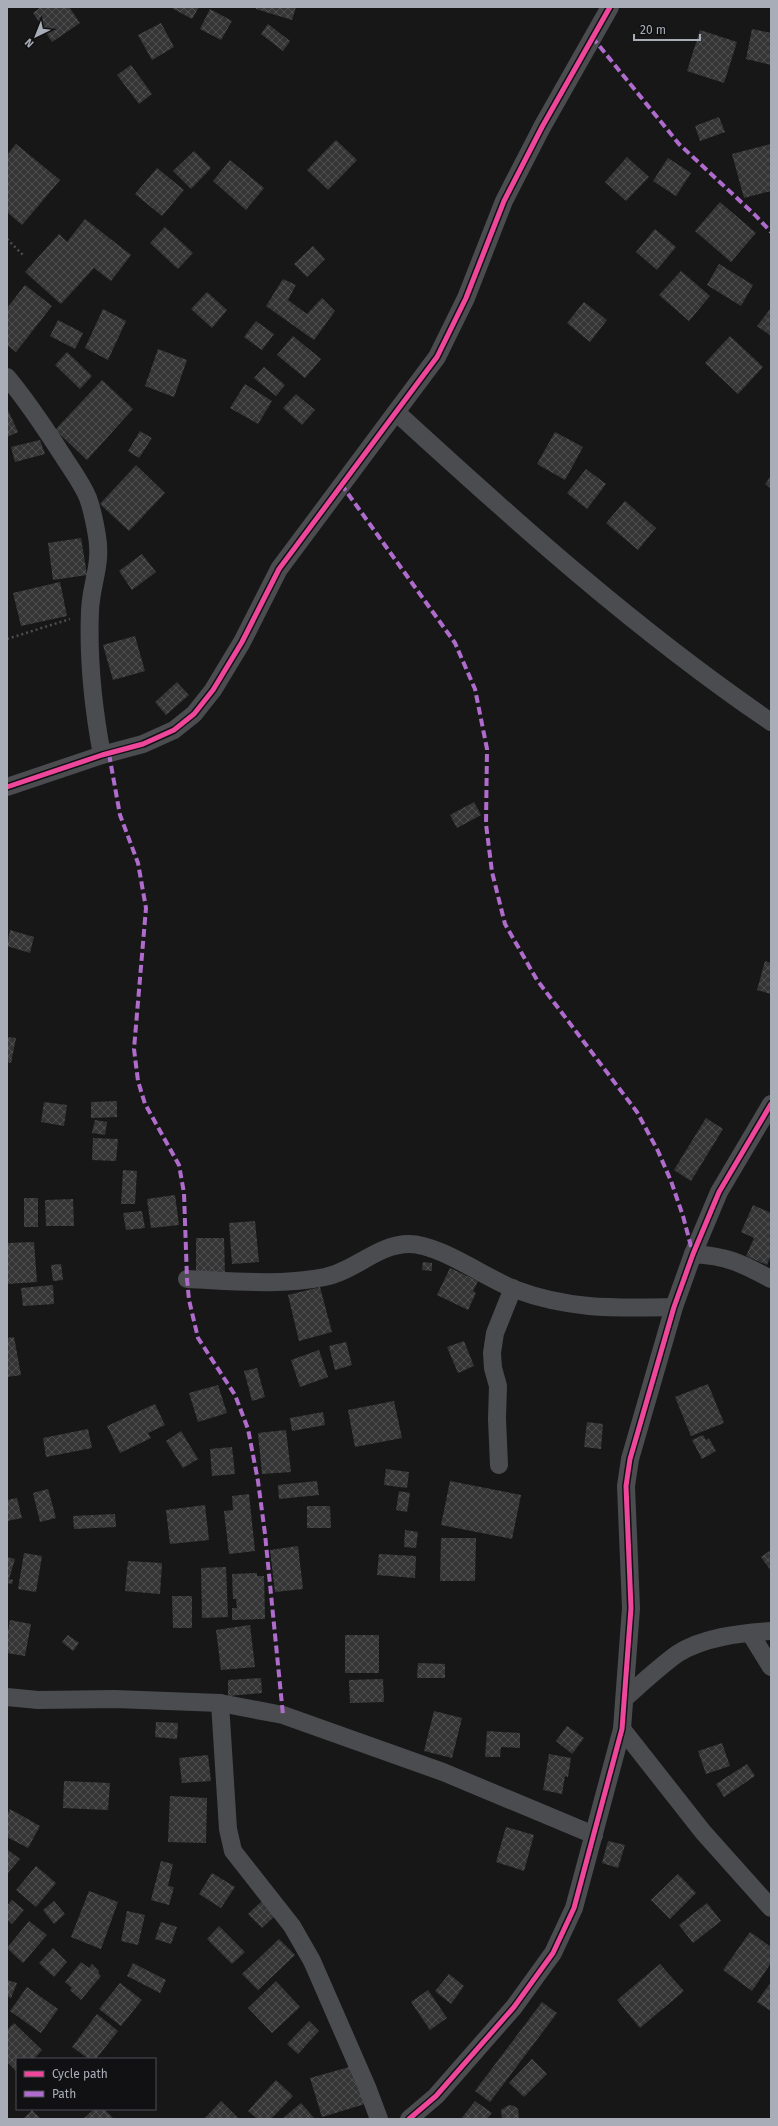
<svg xmlns="http://www.w3.org/2000/svg" width="778" height="2126" font-family="'Fira Sans',sans-serif">
<style>
.building{fill:url(#building-cross-hatch)}
.lines{fill:none;stroke-linecap:round;stroke-linejoin:round}
.path{stroke:#4d4e52;stroke-width:2.5;stroke-dasharray:2 3;stroke-linecap:butt}
.minor{stroke:#4b4c50;stroke-width:18}
.quiet{stroke:#b06ccc;stroke-width:4;stroke-dasharray:8 4;stroke-linecap:butt}
.cycleway-casing{stroke:#111113;stroke-width:8}
.cycleway{stroke:#ed469a;stroke-width:5}
</style>
<defs>
<pattern id="building-cross-hatch" width="8" height="8" patternUnits="userSpaceOnUse"><rect width="8" height="8" fill="#353536"/><path d="M0 0l8 8M0 8l8-8" fill="none" stroke="#4f5051"/></pattern>
</defs>
<rect width="100%" height="100%" fill="#171717"/>
<g class="building">
<path d="M41,7H69L80,23L52,42L33,13Z"/>
<path d="M170,7H199L192,19Z"/>
<path d="M256,7H296L292,20L256,9Z"/>
<path d="M210,9L232,21L221,40L200,29Z"/>
<path d="M161,23L174,47L152,60L138,35Z"/>
<path d="M268,24L290,41L283,51L261,34Z"/>
<path d="M752,29L771,33V65L746,59Z"/>
<path d="M700,30L737,42L724,83L687,71Z"/>
<path d="M131,65L152,94L139,104L117,75Z"/>
<path d="M719,117L725,132L700,141L695,126Z"/>
<path d="M336,140L357,160L328,190L307,170Z"/>
<path d="M16,144L60,180L22,225L7,212V155Z"/>
<path d="M771,144V191L744,198L732,154Z"/>
<path d="M194,151L211,168L191,189L173,171Z"/>
<path d="M627,157L649,177L626,201L605,182Z"/>
<path d="M668,158L691,173L676,196L653,181Z"/>
<path d="M230,160L264,188L246,210L213,181Z"/>
<path d="M157,168L184,190L162,216L135,194Z"/>
<path d="M720,202L756,233L731,262L695,231Z"/>
<path d="M85,219L131,255L111,281L94,268L61,304L25,272L59,234L67,242Z"/>
<path d="M165,227L193,253L178,269L150,243Z"/>
<path d="M655,229L676,247L657,270L636,252Z"/>
<path d="M313,246L325,259L307,277L294,264Z"/>
<path d="M719,264L753,285L741,306L707,285Z"/>
<path d="M681,271L710,296L689,321L659,295Z"/>
<path d="M283,279L296,285L288,300L307,314L322,298L335,311L314,340L266,306Z"/>
<path d="M25,285L52,306L16,352L7,345V308Z"/>
<path d="M207,292L227,310L212,328L191,309Z"/>
<path d="M584,302L607,320L590,342L567,323Z"/>
<path d="M771,308V336L757,326Z"/>
<path d="M103,309L126,321L108,360L85,348Z"/>
<path d="M58,320L83,333L75,349L50,336Z"/>
<path d="M256,321L274,334L262,350L244,337Z"/>
<path d="M293,336L321,359L305,378L277,355Z"/>
<path d="M730,336L763,367L738,394L705,363Z"/>
<path d="M158,349L187,360L174,397L145,386Z"/>
<path d="M67,352L92,376L80,389L55,365Z"/>
<path d="M264,367L285,385L276,396L254,378Z"/>
<path d="M102,380L133,409L87,460L55,430Z"/>
<path d="M245,384L272,401L258,424L230,408Z"/>
<path d="M296,394L315,410L302,425L283,408Z"/>
<path d="M7,408L18,432L7,437Z"/>
<path d="M140,431L152,438L139,458L128,451Z"/>
<path d="M555,432L583,447L565,480L537,464Z"/>
<path d="M40,440L45,454L15,462L11,447Z"/>
<path d="M136,465L165,493L129,531L100,504Z"/>
<path d="M586,469L606,484L587,509L567,493Z"/>
<path d="M771,476V489L765,484Z"/>
<path d="M625,501L656,528L638,550L606,523Z"/>
<path d="M81,538L87,575L53,580L48,543Z"/>
<path d="M142,554L156,572L132,590L119,571Z"/>
<path d="M60,582L67,616L21,626L13,593Z"/>
<path d="M135,636L145,671L113,680L103,645Z"/>
<path d="M177,682L189,695L166,715L155,702Z"/>
<path d="M474,802L481,815L457,828L450,815Z"/>
<path d="M10,930L34,937L30,953L7,946Z"/>
<path d="M765,961L771,963V994L757,990Z"/>
<path d="M7,1037L16,1038L11,1063L7,1062Z"/>
<path d="M117,1101V1117L91,1118V1102Z"/>
<path d="M44,1102L67,1105L64,1126L41,1122Z"/>
<path d="M706,1118L723,1129L691,1181L674,1170Z"/>
<path d="M95,1120L107,1122L105,1135L92,1133Z"/>
<path d="M93,1138L118,1139L116,1161L92,1160Z"/>
<path d="M123,1170L137,1171L135,1204H121Z"/>
<path d="M175,1195L179,1225L151,1228L147,1199Z"/>
<rect x="24" y="1198" width="14" height="29"/>
<path d="M73,1199L74,1226H46L45,1200Z"/>
<path d="M753,1205L771,1213V1255L767,1265L746,1256L754,1238L741,1232Z"/>
<path d="M142,1211L145,1228L126,1230L123,1213Z"/>
<path d="M255,1221L259,1262L232,1264L229,1223Z"/>
<path d="M196,1238H224L225,1275H196Z"/>
<path d="M34,1242L37,1282L7,1284V1243Z"/>
<path d="M423,1262L432,1263V1271L422,1270Z"/>
<path d="M61,1264L63,1280L53,1281L51,1265Z"/>
<path d="M450,1268L478,1281L473,1291L476,1293L468,1310L437,1295Z"/>
<path d="M53,1285L54,1304L23,1306L21,1288Z"/>
<path d="M320,1287L332,1332L299,1341L288,1295Z"/>
<path d="M14,1337L21,1375L7,1377V1338Z"/>
<path d="M464,1341L474,1366L458,1373L447,1347Z"/>
<path d="M346,1342L352,1365L335,1370L329,1346Z"/>
<path d="M319,1350L328,1377L300,1387L291,1360Z"/>
<path d="M257,1368L265,1397L252,1401L244,1371Z"/>
<path d="M708,1384L724,1423L691,1436L675,1397Z"/>
<path d="M218,1385L227,1413L198,1422L189,1393Z"/>
<path d="M394,1401L402,1438L355,1447L348,1410Z"/>
<path d="M155,1404L165,1425L148,1433L151,1438L120,1453L107,1426Z"/>
<path d="M323,1412L325,1425L292,1431L290,1418Z"/>
<path d="M587,1422L603,1424L601,1449L584,1447Z"/>
<path d="M88,1429L92,1448L46,1457L43,1438Z"/>
<path d="M286,1430L291,1472L262,1474L258,1433Z"/>
<path d="M181,1431L198,1459L183,1468L166,1441Z"/>
<path d="M703,1435L706,1440L709,1438L716,1451L702,1459L692,1440Z"/>
<path d="M232,1447L235,1474L212,1476L210,1449Z"/>
<path d="M386,1469L409,1472L407,1488L384,1485Z"/>
<path d="M317,1481L319,1495L279,1499L278,1485Z"/>
<path d="M450,1481L521,1495L512,1539L441,1525Z"/>
<path d="M48,1489L56,1518L40,1522L33,1493Z"/>
<path d="M399,1491L410,1493L407,1512L396,1510Z"/>
<path d="M249,1494L255,1551L229,1554L224,1511L233,1510L232,1496Z"/>
<path d="M17,1498L22,1518L7,1521V1500Z"/>
<path d="M205,1505L209,1540L170,1544L166,1510Z"/>
<path d="M307,1506H330L331,1528H307Z"/>
<path d="M115,1514L116,1527L74,1529L73,1516Z"/>
<path d="M405,1530L418,1532L416,1548L404,1547Z"/>
<path d="M441,1538H476L475,1581H440Z"/>
<path d="M298,1546L303,1589L275,1592L270,1550Z"/>
<path d="M771,1550V1571L761,1557Z"/>
<path d="M24,1553L42,1556L36,1592L18,1589Z"/>
<path d="M379,1554L416,1556L415,1578L377,1575Z"/>
<path d="M7,1557L15,1559L9,1579L13,1580L12,1584L7,1583Z"/>
<path d="M128,1561L162,1563L160,1594L125,1591Z"/>
<path d="M226,1567L228,1617L202,1618L201,1568Z"/>
<path d="M257,1573V1576H264L265,1619L232,1620V1608H237L236,1599H233L232,1574Z"/>
<path d="M172,1596H192V1628H173Z"/>
<path d="M10,1620L31,1624L25,1656L7,1653V1636Z"/>
<path d="M250,1625L255,1667L221,1670L216,1630Z"/>
<path d="M68,1635L79,1643L73,1651L62,1642Z"/>
<rect x="345" y="1635" width="34" height="38"/>
<path d="M418,1663L445,1664V1678H417Z"/>
<path d="M261,1678L262,1693L228,1696V1680Z"/>
<path d="M383,1679L384,1702L350,1703L349,1680Z"/>
<path d="M434,1711L462,1718L452,1758L424,1751Z"/>
<path d="M156,1722L178,1723L177,1739L155,1737Z"/>
<path d="M567,1726L584,1738L572,1754L556,1741Z"/>
<path d="M487,1731L520,1733V1748L501,1747L500,1757H485Z"/>
<path d="M722,1743L730,1766L706,1774L698,1751Z"/>
<path d="M549,1754L571,1758L568,1777L565,1776L562,1794L543,1790Z"/>
<path d="M208,1755L211,1781L182,1783L179,1758Z"/>
<path d="M747,1764L755,1776L724,1797L716,1784Z"/>
<path d="M64,1781L110,1783L108,1810L63,1808Z"/>
<path d="M170,1796L207,1798L206,1843L168,1842Z"/>
<path d="M10,1809L40,1826L28,1848L7,1837V1815Z"/>
<path d="M506,1827L534,1835L524,1871L496,1862Z"/>
<path d="M608,1841L625,1845L618,1868L602,1863Z"/>
<path d="M8,1850L20,1859L7,1874V1851Z"/>
<path d="M161,1861L173,1864L168,1886L174,1887L169,1905L151,1900Z"/>
<path d="M36,1866L56,1883L36,1907L16,1890Z"/>
<path d="M212,1873L235,1887L221,1908L199,1894Z"/>
<path d="M678,1874L696,1893L670,1919L651,1900Z"/>
<path d="M89,1891L118,1902L101,1949L71,1937Z"/>
<path d="M12,1900L24,1910L12,1924L7,1919V1906Z"/>
<path d="M54,1901L65,1914L54,1924L43,1910Z"/>
<path d="M262,1901L275,1916L262,1928L248,1914Z"/>
<path d="M707,1903L721,1921L693,1943L679,1925Z"/>
<path d="M127,1911L145,1915L138,1945L121,1941Z"/>
<path d="M29,1921L47,1935L23,1963L7,1948Z"/>
<path d="M161,1922L177,1927L171,1944L155,1939Z"/>
<path d="M219,1926L245,1952L232,1964L207,1939Z"/>
<path d="M750,1932L771,1947V1963L752,1991L723,1970Z"/>
<path d="M279,1939L295,1955L258,1990L242,1974Z"/>
<path d="M53,1948L67,1962L54,1977L39,1963Z"/>
<path d="M81,1962L89,1968L92,1964L99,1971L98,1973L101,1976L81,2000L70,1990L72,1988L65,1982Z"/>
<path d="M133,1963L166,1980L160,1993L127,1976Z"/>
<path d="M660,1964L684,1991L640,2028L617,2000Z"/>
<path d="M449,1974L464,1986L451,2004L435,1991Z"/>
<path d="M7,1980L17,1983L11,1998L7,1996Z"/>
<path d="M276,1981L300,2007L272,2033L248,2008Z"/>
<path d="M771,1982V2011L757,2002Z"/>
<path d="M120,1983L142,2000L121,2026L99,2009Z"/>
<path d="M27,1987L58,2009L41,2033L10,2011Z"/>
<path d="M428,1990L447,2018L430,2030L411,2002Z"/>
<path d="M542,2002L557,2013L490,2102L475,2091Z"/>
<path d="M97,2014L118,2031L96,2059H89L72,2047Z"/>
<path d="M309,2021L319,2031L298,2054L287,2044Z"/>
<path d="M14,2023L42,2050L34,2059H17V2072L7,2062V2030Z"/>
<path d="M532,2059L547,2074L524,2097L509,2083Z"/>
<path d="M353,2066L365,2104L322,2117L310,2078Z"/>
<path d="M276,2080L293,2096L271,2119H257L248,2111Z"/>
<path d="M221,2101L239,2119H204Z"/>
<path d="M475,2101L492,2113L487,2119H461Z"/>
<path d="M301,2103L315,2119H282Z"/>
<path d="M509,2105L514,2106L518,2109L519,2119H502L501,2110Z"/>
<path d="M94,2109H104L114,2119H83Z"/>
<path d="M32,2110L41,2119H23Z"/>
</g>
<g class="lines">
<g class="path">
<path d="M7,239L24,256"/>
<path d="M7,639L70,619"/>
</g>
<g class="minor">
<path d="M7,377C28,402 45,428 63,456C71,469 82,483 88,498C92,509 95,524 97,536C102,566 91,583 90,611C88,659 93,707 102,755"/>
<path d="M396,412C516,522 636,630 771,722"/>
<path d="M7,787L102,755L143,744L174,730L194,714L213,690L242,642L279,569L437,357L466,298L504,201L542,127L610,7"/>
<path d="M693,1254C727,1256 741,1263 771,1279"/>
<path d="M187,1279C233,1281 280,1286 325,1277C355,1271 378,1244 409,1244C439,1244 484,1277 514,1289C570,1310 615,1308 674,1307"/>
<path d="M499,1465L497,1419L498,1386L493,1368L492,1353L495,1333L513,1288"/>
<path d="M750,1633L771,1667"/>
<path d="M7,1697L38,1700L115,1699L220,1703L283,1715L443,1772L594,1835"/>
<path d="M625,1698C642,1683 659,1667 677,1654C703,1637 741,1633 771,1631"/>
<path d="M220,1703L228,1829L233,1851L292,1926L312,1961L367,2087L379,2119"/>
<path d="M622,1729L703,1832L771,1908"/>
<path d="M409,2119L436,2096L514,2007L553,1953L574,1908L622,1729L631,1608L626,1486L630,1459L674,1307L693,1254L719,1192L771,1104"/>
</g>
<g class="quiet">
<path d="M592,37L679,144L755,215L771,232"/>
<path d="M341,484L455,643L475,689L487,749L486,824L492,872L505,924L537,980L637,1112L658,1151L671,1181L683,1216L693,1254"/>
<path d="M109,754L120,815L138,863L146,908L134,1049L138,1081L145,1104L179,1165L184,1193L187,1279L189,1300L198,1338L235,1395L248,1429L258,1481L265,1534L283,1715"/>
</g>
<defs>
<g id="cycleway">
<path d="M7,787L102,755L143,744L174,730L194,714L213,690L242,642L279,569L437,357L466,298L504,201L542,127L610,7"/>
<path d="M409,2119L436,2096L514,2007L553,1953L574,1908L622,1729L631,1608L626,1486L630,1459L674,1307L693,1254L719,1192L771,1104"/>
</g>
</defs>
<use href="#cycleway" class="cycleway-casing"/>
<use href="#cycleway" class="cycleway"/>
</g>
<rect width="778" height="2126" fill="none" stroke="#a8adb8" stroke-width="16"/>
<rect x="16" y="2058" width="140" height="52" fill="#111113" stroke="#4d4f55"/>
<rect x="24" y="2071" width="20" height="6" fill="#ed469a" stroke="#4d4f55"/>
<text x="52" y="2078" font-size="12" fill="#a8adb8">Cycle path</text>
<rect x="24" y="2091" width="20" height="6" fill="#b06ccc" stroke="#4d4f55"/>
<text x="52" y="2098" font-size="12" fill="#a8adb8">Path</text>
<g transform="translate(36 36) rotate(223)" stroke="#111113" stroke-width="3" paint-order="stroke">
<path d="M0-3L7 15L0 10L-7 15Z" fill="#a8adb8"/>
<text y="-6" font-size="11" font-weight="bold" text-anchor="middle" fill="#a8adb8">N</text>
</g>
<path d="M634 34v6h66v-6" fill="none" stroke="#a8adb8" stroke-width="2"/>
<text x="640" y="34" font-size="12" fill="#a8adb8" stroke="#111113" stroke-width="3" paint-order="stroke">20 m</text>
</svg>
